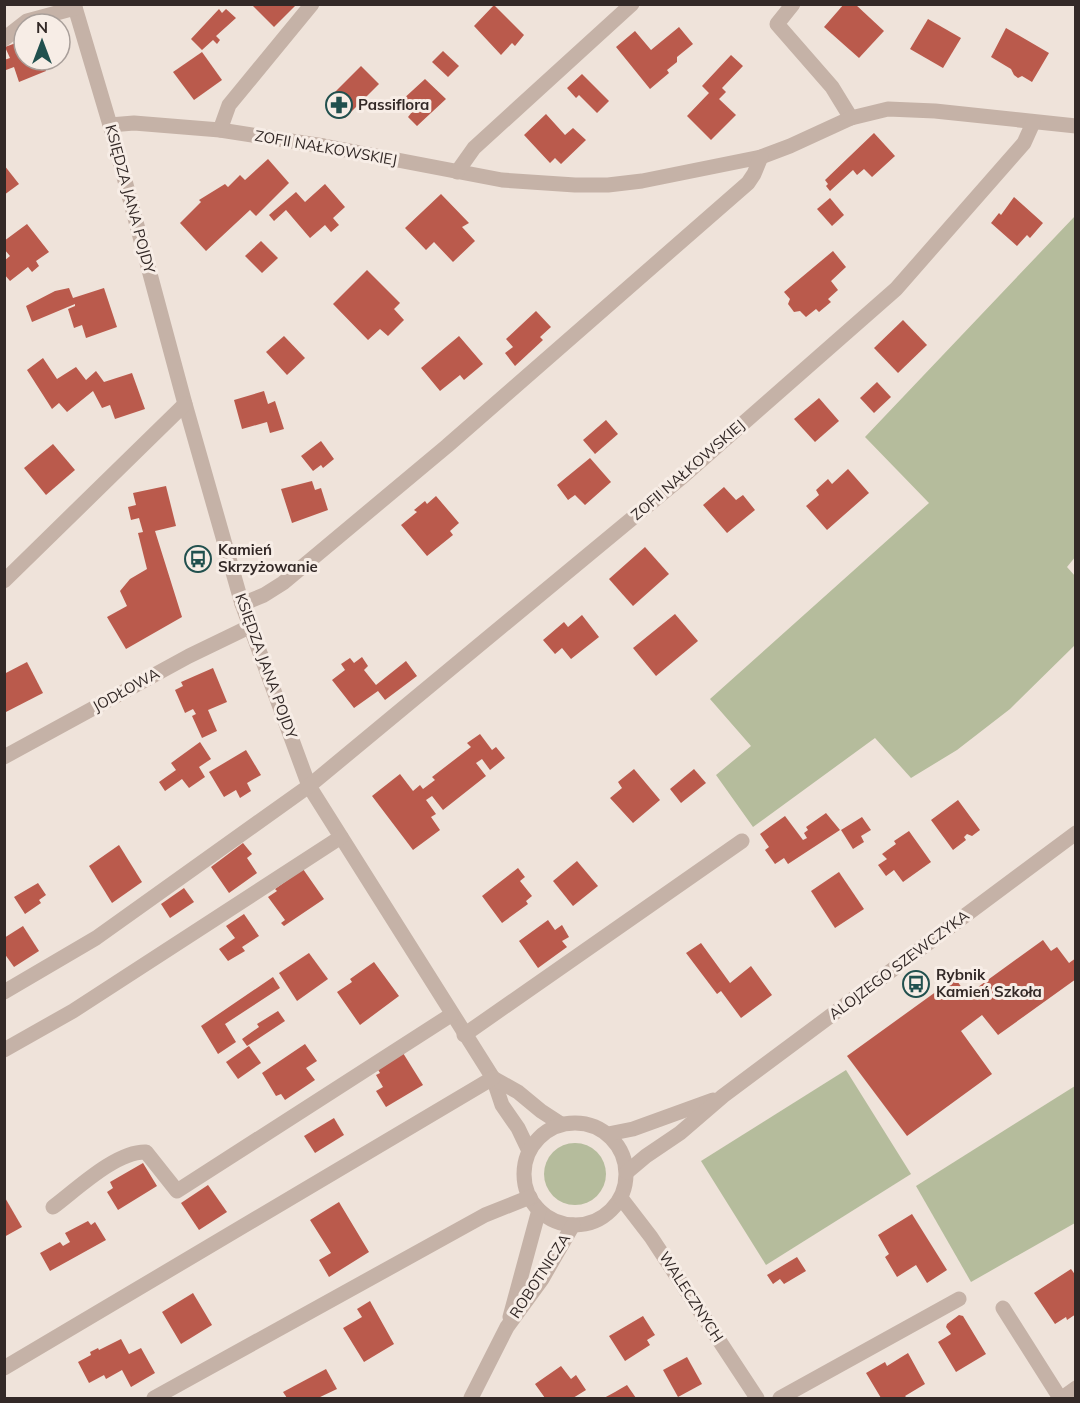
<svg xmlns="http://www.w3.org/2000/svg" width="1080" height="1403" font-family="Mulish,sans-serif">
<style>
.green{fill:#b5bc9c}
.building{fill:#ba5a4c}
.lines{fill:none;stroke-linecap:round;stroke-linejoin:round}
.minor{stroke:#c5b2a7;stroke-width:15}
.labels{text-anchor:middle;stroke-width:6;stroke-linejoin:round;paint-order:stroke}
.poi-label{font-size:15px;font-weight:bold;fill:#332927;stroke:#f7ede6;text-anchor:start}
.street-label{font-size:15px;fill:#332927;stroke:#f7ede6}
</style>
<rect width="100%" height="100%" fill="#efe3da"/>
<g class="green">
<path d="M1075,216L1076,556L1067,567L1075,576V645L1010,709L957,750L911,778L875,738L753,827L716,775L751,746L710,699L929,503L865,437Z"/>
<path d="M846,1070L911,1174L766,1265L701,1161Z"/>
<path d="M1075,1086V1223L971,1282L916,1186Z"/>
<circle cx="575" cy="1174" r="31"/>
</g>
<g class="building">
<path d="M844,4H855L884,31L859,58L824,27Z"/>
<path d="M252,5H296L274,27Z"/>
<path d="M494,5L524,35L515,46L512,43L501,55L474,26Z"/>
<path d="M219,9L222,13L226,9L236,18L216,36L220,40L217,44L213,40L202,50L191,39Z"/>
<path d="M928,19L961,38L943,68L910,49Z"/>
<path d="M679,27L693,44L677,57V62L667,70L669,73L650,89L616,47L635,31L651,50Z"/>
<path d="M1006,28L1049,53L1032,82L1022,76L1018,78L1014,75L1011,69L991,57Z"/>
<path d="M24,40V60H42L46,71L19,82L14,67L6,70L4,60L10,58L5,47Z"/>
<path d="M443,51L459,66L448,77L432,62Z"/>
<path d="M202,52L222,80L194,100L173,72Z"/>
<path d="M731,55L743,66L722,88L726,92L719,99L736,115L711,140L687,116L709,93L702,86Z"/>
<path d="M361,66L379,84L345,118L327,100Z"/>
<path d="M582,74L609,101L597,113L579,95L576,98L567,88Z"/>
<path d="M425,79L446,99L417,126L408,117L412,112L401,101Z"/>
<path d="M546,114L565,135L573,128L586,140L561,164L555,158L550,163L524,135Z"/>
<path d="M874,133L895,156L872,177L864,169L857,175L853,170L830,191L826,186L828,184L825,180Z"/>
<path d="M268,159L289,183L256,216L250,210L206,251L180,223L201,202L199,200L225,184L228,187L240,175L245,180Z"/>
<path d="M4,165L19,184L4,195Z"/>
<path d="M325,184L345,207L333,218L339,225L331,232L325,225L310,238L286,210L274,221L269,215L296,192L305,202Z"/>
<path d="M441,194L469,223L462,227L475,241L453,262L434,242L426,250L405,228Z"/>
<path d="M1014,197L1043,223L1030,238L1027,235L1017,246L991,223L999,213L1001,215Z"/>
<path d="M830,198L844,215L832,226L817,209Z"/>
<path d="M27,224L49,252L36,261L39,266L32,272L28,267L10,281L4,274V261L10,256L4,249V241Z"/>
<path d="M261,241L278,258L262,273L245,256Z"/>
<path d="M833,251L846,267L831,281L838,290L828,299L831,302L819,312L816,309L806,317L800,311L794,312L788,304L790,299L784,292Z"/>
<path d="M367,270L400,303L394,309L404,320L388,336L380,329L368,340L333,304Z"/>
<path d="M69,288L73,298L104,288L117,327L86,338L82,325L74,328L68,309L75,306V304L32,322L26,306L55,291Z"/>
<path d="M536,311L551,327L540,337L543,340L515,366L505,353L513,347L506,339Z"/>
<path d="M903,320L927,345L898,373L874,348Z"/>
<path d="M284,336L305,358L287,375L266,352Z"/>
<path d="M459,336L483,364L464,380L460,375L440,391L421,368Z"/>
<path d="M43,358L57,379L76,367L86,380L96,371L104,382L132,373L145,409L115,419L110,405L102,408L93,391L67,412L59,403L52,409L27,370Z"/>
<path d="M877,382L891,397L874,413L860,398Z"/>
<path d="M264,391L268,404L275,401L284,429L270,433L267,422L242,429L234,400Z"/>
<path d="M819,398L839,421L815,442L794,419Z"/>
<path d="M606,420L618,434L595,454L583,440Z"/>
<path d="M321,441L334,459L323,468L321,465L313,471L301,456Z"/>
<path d="M53,444L75,470L46,495L24,468Z"/>
<path d="M590,458L611,482L585,505L575,495L568,500L557,485Z"/>
<path d="M848,469L869,493L827,530L806,506L819,495L816,490L828,479L832,484Z"/>
<path d="M312,481L315,490L321,488L328,510L292,523L281,489Z"/>
<path d="M166,486L176,526L155,531L182,617L126,649L107,617L127,606L120,591L130,579L147,569L138,533L143,532L139,518L131,520L128,507L136,505L133,493Z"/>
<path d="M724,487L736,500L743,495L755,510L727,533L703,505Z"/>
<path d="M436,496L459,523L450,531L453,535L427,556L401,525L417,512L414,510L425,501L427,504Z"/>
<path d="M645,547L669,574L633,606L609,579Z"/>
<path d="M675,614L698,641L656,676L633,648Z"/>
<path d="M582,615L599,637L571,659L562,648L555,654L543,640L564,622L568,627Z"/>
<path d="M362,657L368,666L364,670L376,685L406,661L417,676L385,700L378,691L354,708L332,680L345,670L341,664L350,658L354,663Z"/>
<path d="M27,662L43,693L4,713V674Z"/>
<path d="M213,668L227,702L208,710L217,731L202,738L192,716L196,714L193,709L185,713L175,690L183,686L181,682Z"/>
<path d="M480,734L492,750L496,747L505,758L490,770L482,759L476,763L486,776L443,810L432,796L426,800L436,814L431,817L440,830L413,850L372,796L400,774L413,791L420,785L423,789L435,780L432,777L471,747L467,743Z"/>
<path d="M200,742L211,759L199,767L205,777L189,788L182,779L165,791L159,782L176,770L171,763Z"/>
<path d="M246,750L261,775L247,783L251,791L240,798L236,790L224,797L209,772Z"/>
<path d="M634,769L660,800L633,823L610,798L622,788L618,782Z"/>
<path d="M694,769L706,783L681,803L670,789Z"/>
<path d="M958,800L980,830L972,836L967,834L964,837L966,840L953,850L931,820Z"/>
<path d="M826,813L840,830L788,864L784,858L775,864L765,850L769,847L760,834L785,816L803,840L807,838L804,833L808,830L806,827Z"/>
<path d="M862,817L871,830L861,836L864,842L853,849L841,830Z"/>
<path d="M909,831L931,862L903,882L894,870L886,876L878,865L887,859L882,854L896,844L894,841Z"/>
<path d="M243,843L252,854L247,858L257,873L229,893L211,867Z"/>
<path d="M119,845L142,882L112,903L89,866Z"/>
<path d="M577,861L598,886L573,906L553,881Z"/>
<path d="M518,868L525,877L520,881L532,896L526,901L528,904L502,923L482,896Z"/>
<path d="M303,869L324,899L284,926L281,923L285,920L268,897L277,891L275,889Z"/>
<path d="M839,872L864,909L835,928L811,891Z"/>
<path d="M38,883L46,895L39,900L41,903L25,914L14,897Z"/>
<path d="M184,888L194,902L170,918L161,904Z"/>
<path d="M244,914L259,936L242,947L245,951L228,961L219,949L235,938L226,926Z"/>
<path d="M548,920L555,930L562,925L569,937L562,941L567,947L538,968L519,941Z"/>
<path d="M23,926L39,951L14,967L4,953V938Z"/>
<path d="M1043,940L1051,951L1057,947L1069,963L1076,958V979L998,1035L982,1015L961,1031L992,1074L907,1136L847,1056L955,978L967,995Z"/>
<path d="M701,943L730,983L751,966L772,995L741,1018L721,991L717,994L686,953Z"/>
<path d="M309,953L328,979L297,1001L279,973Z"/>
<path d="M374,962L399,996L360,1025L337,992L352,982L350,979Z"/>
<path d="M273,977L280,988L225,1024L236,1042L218,1054L201,1026Z"/>
<path d="M278,1011L285,1021L247,1046L242,1039L259,1027L257,1024Z"/>
<path d="M305,1044L317,1061L306,1068L315,1080L285,1100L281,1094L276,1096L262,1073Z"/>
<path d="M249,1046L261,1063L238,1079L226,1062Z"/>
<path d="M403,1053L423,1085L386,1107L376,1091L383,1087L376,1075L380,1073L377,1068Z"/>
<path d="M334,1118L344,1135L315,1153L304,1136Z"/>
<path d="M143,1163L157,1186L118,1210L107,1192L113,1188L110,1182Z"/>
<path d="M208,1185L227,1212L199,1230L181,1203Z"/>
<path d="M4,1196L22,1227L4,1237Z"/>
<path d="M339,1202L369,1252L329,1277L319,1260L331,1253L310,1220Z"/>
<path d="M912,1214L947,1270L927,1283L916,1265L897,1277L885,1257L889,1254L878,1235Z"/>
<path d="M88,1221L91,1225L95,1222L106,1240L50,1271L40,1253L60,1242L63,1246L70,1242L65,1233Z"/>
<path d="M797,1257L806,1271L784,1284L780,1279L773,1284L767,1275Z"/>
<path d="M1071,1269L1076,1276V1314L1067,1320L1066,1317L1055,1324L1034,1293Z"/>
<path d="M193,1293L212,1325L181,1344L162,1312Z"/>
<path d="M370,1301L394,1344L364,1362L343,1328L362,1317L357,1309Z"/>
<path d="M959,1315L963,1316L986,1354L956,1372L938,1342L951,1334L946,1327L947,1324Z"/>
<path d="M643,1316L655,1335L647,1340L650,1345L625,1361L609,1336Z"/>
<path d="M121,1339L129,1354L141,1348L155,1373L131,1387L122,1370L106,1379L104,1375L89,1383L78,1362L91,1355L90,1352L98,1348L99,1350Z"/>
<path d="M908,1353L925,1384L905,1396L907,1398H881L866,1373L885,1362L887,1366Z"/>
<path d="M687,1357L702,1384L678,1397L663,1370Z"/>
<path d="M561,1366L571,1379L576,1375L586,1390L573,1398H545L535,1384Z"/>
<path d="M326,1369L337,1389L318,1398H287L283,1392Z"/>
<path d="M627,1385L636,1398H604L615,1392Z"/>
</g>
<g class="lines">
<g class="minor">
<path d="M74,4L110,125L185,404L242,604L309,786L493,1078L502,1105L518,1128L529,1151"/>
<path d="M793,4L777,24L832,87L851,118"/>
<path d="M4,39L27,21L75,8"/>
<path d="M110,125L134,123L220,130L324,146L502,180L575,185H608L642,181L761,157L790,146L851,118L888,109L935,111L1076,126"/>
<path d="M220,130L229,105L312,4"/>
<path d="M457,172L474,148L632,4"/>
<path d="M4,581L185,404"/>
<path d="M242,604L264,595L283,583L447,446L748,183L754,174L761,157"/>
<path d="M4,757L189,656L249,627"/>
<path d="M4,992L96,938L309,786L681,478L896,289L1024,143L1033,123"/>
<path d="M464,1035L742,841"/>
<path d="M4,1050L73,1011L341,837"/>
<path d="M493,1078L518,1092L541,1111L561,1124"/>
<circle cx="575" cy="1174" r="51"/>
<path d="M608,1134L633,1129L713,1100"/>
<path d="M627,1172L646,1156L680,1133L723,1096L1076,833"/>
<path d="M621,1198L651,1237L757,1398"/>
<path d="M53,1207C76,1190 116,1151 146,1152L177,1191L451,1015"/>
<path d="M1003,1308L1060,1398"/>
<path d="M510,1317L539,1210"/>
<path d="M4,1368L493,1078"/>
<path d="M154,1398L485,1215L530,1197"/>
<path d="M471,1398L507,1327L542,1279L573,1225"/>
<path d="M780,1398L959,1299"/>
<path d="M1062,1398L1076,1388"/>
</g>
</g>
<defs>
<symbol id="pharmacy-ring" viewBox="-11 -11 22 22"><circle r="9.5" fill="#f7ede6" stroke="#21504e" stroke-width="1.5"/><path d="M-2-6h4v4h4v4h-4v4h-4v-4h-4v-4h4Z" fill="#21504e"/></symbol>
<symbol id="bus-ring" viewBox="-11 -11 22 22"><circle r="9.5" fill="#f7ede6" stroke="#21504e" stroke-width="1.5"/><path d="M-5-6H5V4H4V6H2V4H-2V6H-4V4H-5ZM-3.5-4V0h7V-4ZM-3.5 1.2v1.5H-2V1.2ZM2 1.2v1.5H3.5V1.2Z" fill="#21504e"/></symbol>
</defs>
<g fill-rule="evenodd">
<use href="#pharmacy-ring" x="324" y="90" width="30" height="30"/>
<use href="#bus-ring" x="183" y="544" width="30" height="30"/>
<use href="#bus-ring" x="901" y="969" width="30" height="30"/>
</g>
<g class="labels">
<g class="poi-label">
<text x="358" y="110">Passiflora</text>
<text x="218" y="555">Kamień<tspan x="218" dy="17">Skrzyżowanie</tspan></text>
<text x="936" y="980">Rybnik<tspan x="936" dy="17">Kamień Szkoła</tspan></text>
</g>
<g class="street-label">
<text transform="translate(326 148) rotate(10)" y="5">ZOFII NAŁKOWSKIEJ</text>
<text transform="translate(130 199) rotate(75)" y="5">KSIĘDZA JANA POJDY</text>
<text transform="translate(688 470) rotate(-41)" y="5">ZOFII NAŁKOWSKIEJ</text>
<text transform="translate(266 666) rotate(70)" y="5">KSIĘDZA JANA POJDY</text>
<text transform="translate(126 690) rotate(-29)" y="5">JODŁOWA</text>
<text transform="translate(899 965) rotate(-37)" y="5">ALOJZEGO SZEWCZYKA</text>
<text transform="translate(540 1276) rotate(-57)" y="5">ROBOTNICZA</text>
<text transform="translate(691 1297) rotate(57)" y="5">WALECZNYCH</text>
</g>
</g>
<rect width="1080" height="1403" fill="none" stroke="#332927" stroke-width="12"/>
<g transform="translate(42 42)"><circle r="28" fill="#f7ede6" stroke="#a99f9a" stroke-width="1.5"/>
<path d="M0-4.5L10 22L0 15L-10 22Z" fill="#21504e"/>
<text y="-9" font-size="16" font-weight="bold" text-anchor="middle" fill="#332927">N</text>
</g>
</svg>
